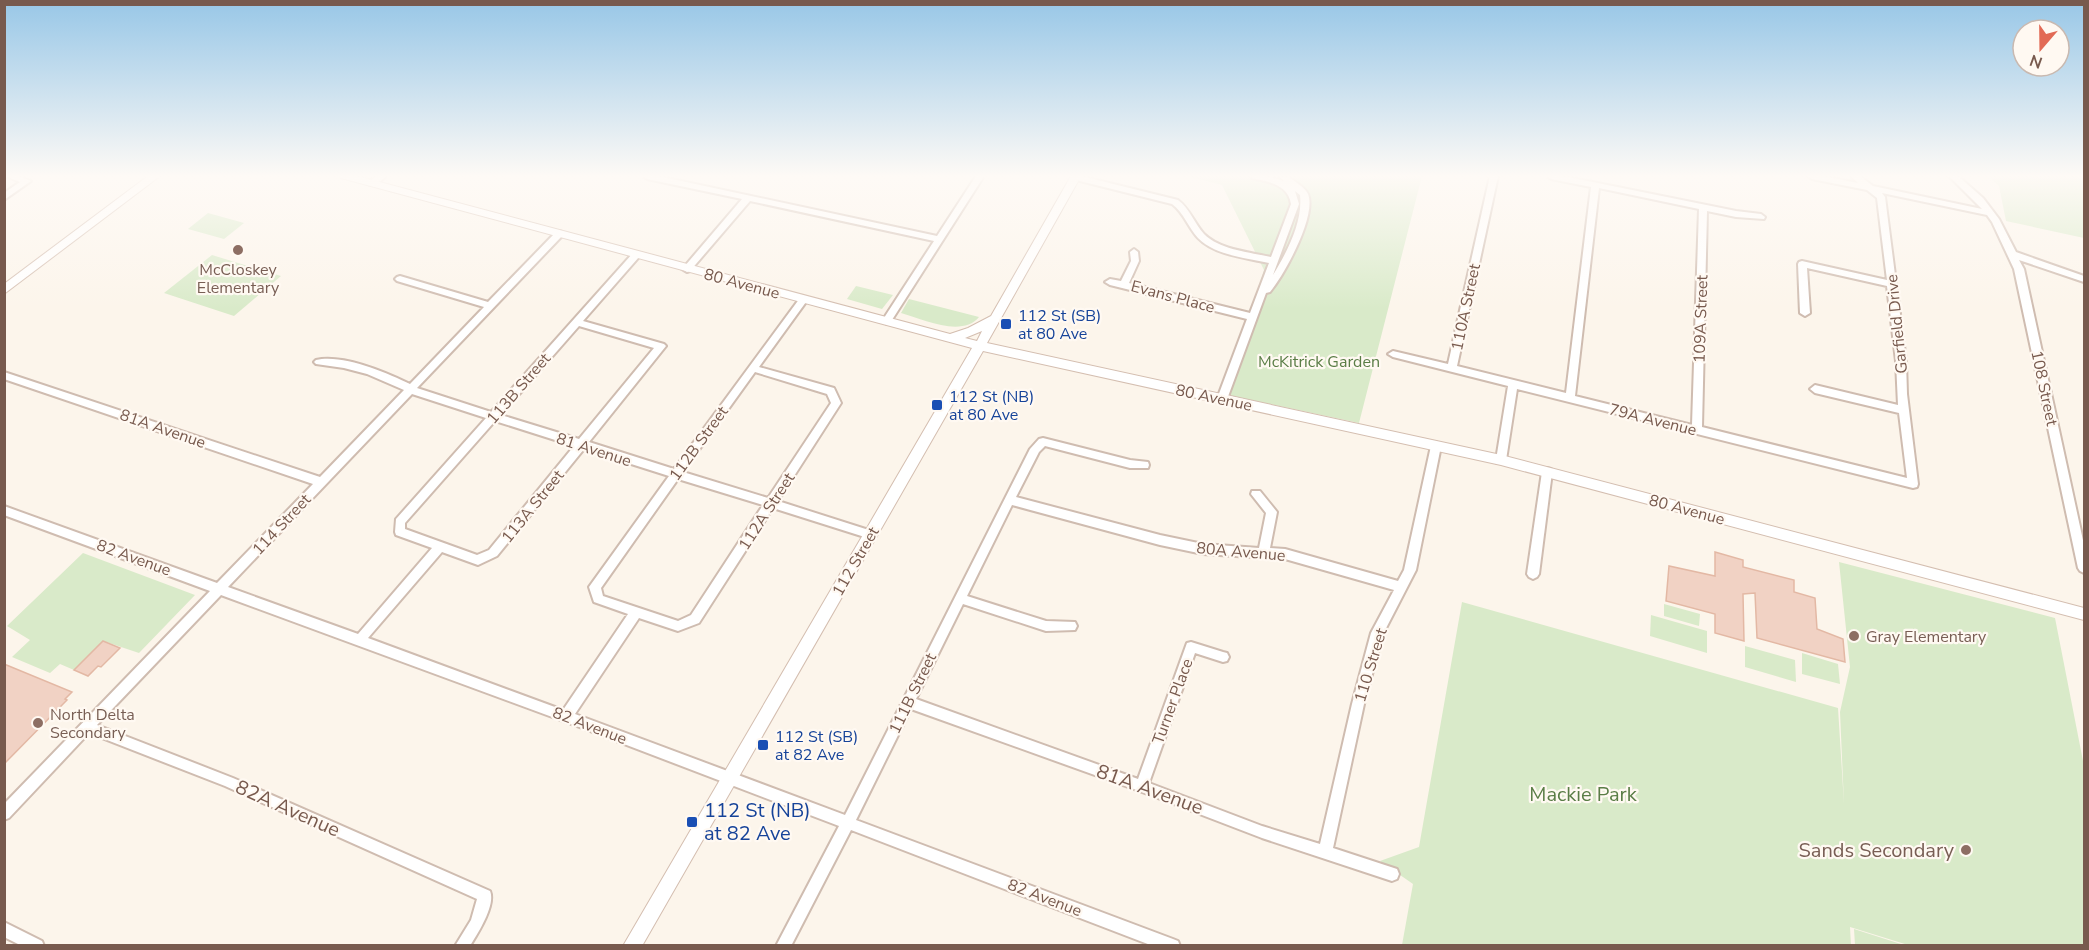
<svg xmlns="http://www.w3.org/2000/svg" width="2089" height="950" font-family="'Nunito Sans',sans-serif">
<style>
.green{fill:#d9eac9}
.building{fill:#f1d2c4;stroke:#e3b8a4;stroke-width:1.5}
.lines{fill:none;stroke-linecap:round;stroke-linejoin:round}
.street-casing{stroke:#cfbcb0;stroke-width:4}
.secondary-casing{stroke:#d4beb0;stroke-width:2}
.street{fill:#fff;fill-rule:evenodd}
.secondary{fill:#fff;fill-rule:evenodd}
.education-dot{fill:#8d6e63;stroke:#fff9f2;stroke-width:2}
.transit-dot{fill:#1a4fb4;stroke:#fff9f2;stroke-width:2}
.labels{text-anchor:middle;stroke-width:4.5;stroke-linejoin:round;paint-order:stroke}
.education-label{font-size:16px;fill:#785e54;stroke:#fff9f2;text-anchor:start}
.street-label{font-size:16px;fill:#785a4e;stroke:#fff9f2}
.transit-label{font-size:16px;fill:#164399;stroke:#fff9f2;text-anchor:start}
.park-label{font-size:16px;fill:#5a7d46;stroke:#fff9f2}
.near-street-label{font-size:20px;fill:#785a4e;stroke:#fff9f2}
.near-park-label{font-size:20px;fill:#5a7d46;stroke:#fff9f2}
.near-transit-label{font-size:20px;fill:#164399;stroke:#fff9f2;text-anchor:start}
.near-education-label{font-size:20px;fill:#785e54;stroke:#fff9f2;text-anchor:end}
</style>
<rect width="100%" height="100%" fill="#fcf5eb"/>
<g class="green">
<path d="M1187,176H1422L1359,423L1227,395L1264,270L1222,185Z"/>
<path d="M1988,176H2084V238L2006,221L1999,186Z"/>
<path d="M208,213L244,223L224,239L188,229Z"/>
<path d="M212,255L281,276L234,316L164,293Z"/>
<path d="M856,286L893,295L882,309L847,299Z"/>
<path d="M909,299L979,317C962,338 922,319 901,313Z"/>
<path d="M83,553L195,595L139,653L103,641L74,670L60,664L50,673L12,657L30,640L7,626Z"/>
<path d="M1839,562L2055,618L2084,766V945H1908L1850,927L1851,946L1402,945L1413,884L1380,861L1419,847L1462,602L1838,708L1844,804L1840,712L1850,667Z"/>
<path d="M1664,604L1700,614L1699,626L1664,616Z"/>
<path d="M1651,615L1707,631V653L1650,636Z"/>
<path d="M1745,646L1795,660L1796,682L1745,667Z"/>
<path d="M1802,653L1838,664L1840,684L1802,674Z"/>
<path d="M1854,929L1904,945H1855Z"/>
</g>
<g class="building">
<path d="M1715,552L1743,560V567L1794,580V592L1815,598L1817,629L1843,639L1845,662L1757,638L1755,593L1743,594L1744,641L1715,633V614L1666,601L1669,566L1715,576Z"/>
<path d="M103,641L120,648L101,667L98,666L88,676L74,670Z"/>
<path d="M4,664L72,692L65,699L67,700L4,764Z"/>
</g>
<g class="lines">
<defs>
<g id="street">
<path d="M6,176H18L31,181L4,200V193L20,182Z"/>
<path d="M377,176H386L376,185H370V181Z"/>
<path d="M643,176H658L937,236L976,176H984L890,323L887,324L882,321L934,241L750,201L690,271L687,272L682,269L684,267L742,199L647,179Z"/>
<path d="M1072,176H1081L1178,200C1190,209 1194,223 1204,234C1220,250 1249,252 1271,257L1291,204C1288,184 1269,182 1252,178L1251,176H1267L1284,181L1280,177L1288,176C1293,181 1305,187 1308,194C1317,216 1284,275 1270,292L1266,293L1226,402L1222,403L1217,399L1247,319L1110,285L1105,282L1110,279L1121,281L1131,261L1130,252L1134,249L1138,252L1139,261L1129,283L1250,313L1269,263C1246,258 1214,255 1198,238C1188,227 1184,213 1172,204L1072,179ZM1295,191L1300,195C1303,222 1287,252 1273,275L1299,204Z"/>
<path d="M1490,176H1498L1457,366L1566,393L1591,187L1551,179L1547,176H1563L1736,211L1761,214L1765,217L1764,219L1736,217L1707,211L1702,427L1907,478L1899,413L1815,393L1810,389L1815,385L1898,405L1896,361L1887,286L1807,268L1810,313L1805,316L1800,313L1798,264L1799,262L1802,261L1887,280L1877,198L1867,190L1812,179L1808,176H1823L1858,183L1851,176H1860L1873,186L1982,209L1949,176H1958L1983,198L1999,219L2016,252L2084,276V282L2019,260L2024,269L2084,545V573L2080,571L2078,568L2014,269L1992,222L1987,215L1882,193L1885,197L1906,361L1907,394L1918,484L1917,487L1913,488L1517,389L1506,460L1505,463H1497L1496,460L1508,386L1393,357L1388,354L1393,351L1448,364ZM1599,188L1699,209L1692,425L1575,396Z"/>
<path d="M559,231L562,232V236L417,388L491,412L633,253H639V257L583,321L664,344L666,346L589,442L674,469L800,298H806L808,300L806,302L759,367L834,388L841,403L778,501L875,532L876,535L875,538L871,539L773,508L699,623L678,631L639,618L575,714L845,815L1030,449L1039,439L1043,438L1130,460L1148,462L1149,465L1148,468H1130L1045,446L1039,452L1016,497L1160,535L1203,544L1259,548L1266,513L1251,494L1252,491H1260L1277,512L1270,548L1285,549L1398,581L1404,570L1431,446L1436,442L1441,446L1416,570L1383,634L1364,704L1333,848L1397,869L1399,874L1397,879L1392,881L1262,838L1142,792L911,709L856,820L1173,939L1178,941L1180,946H1153L851,830L791,946H776L839,826L582,728L221,595L97,725L233,778L490,891C496,905 478,933 470,946H455L471,920L477,899L225,786L89,733L9,818L4,820V804L210,591L4,515V506L217,583L313,484L4,379V372L320,477L404,390L367,374L344,368L316,364L314,362L316,360C343,354 385,372 410,384L484,307L397,281L395,279L397,277L400,276L488,302L556,232ZM579,326L654,348L579,439L501,415ZM755,372L827,394L831,403L768,498L683,472ZM412,394L486,418L396,519L395,532L396,535L432,548L358,634L228,587ZM495,421L574,446L489,550L477,555L405,529V523ZM584,449L669,476L589,587L594,602L628,614L563,710L368,638L442,552L478,565L497,556ZM678,479L763,505L691,615L678,621L603,596L601,588ZM1012,505L1160,545L1203,554L1285,559L1394,590L1371,633L1352,704L1320,844L1262,826L1149,783L1195,653L1223,662L1227,661L1229,657L1227,653L1223,652L1191,642L1187,643L1138,779L916,699L963,604L1046,631L1075,630L1077,626L1075,622L1046,621L967,596Z"/>
<path d="M1547,468L1551,469L1552,472L1539,574L1537,577L1533,579L1529,577L1527,574L1542,472L1543,469Z"/>
<path d="M4,922L42,941L44,946H22L4,937Z"/>
</g>
<g id="secondary">
<path d="M148,176H160L4,294V284Z"/>
<path d="M340,176H357L950,334L968,328L991,316L1071,176H1081L987,343L1501,455L2084,608V620L1501,465L983,351L642,946H623L972,348L341,178ZM982,331L977,341L965,338Z"/>
</g>
</defs>
<use href="#street" class="street-casing"/>
<use href="#secondary" class="secondary-casing"/>
<use href="#street" class="street"/>
<use href="#secondary" class="secondary"/>
</g>
<linearGradient id="sky" x2="0" y2="1"><stop stop-color="#98c7e7"/><stop offset="0.57" stop-color="#fefaf6"/><stop offset="1" stop-color="#fefaf6" stop-opacity="0"/></linearGradient>
<rect width="2089" height="309" fill="url(#sky)"/>
<g class="education-dot">
<circle cx="238" cy="250" r="6"/>
<circle cx="1854" cy="636" r="6"/>
<circle cx="38" cy="723" r="6"/>
<circle cx="1966" cy="850" r="6"/>
</g>
<g class="transit-dot">
<rect x="1000" y="318" width="12" height="12" rx="3"/>
<rect x="931" y="399" width="12" height="12" rx="3"/>
<rect x="757" y="739" width="12" height="12" rx="3"/>
<rect x="686" y="816" width="12" height="12" rx="3"/>
</g>
<g class="labels">
<g class="education-label">
<text x="238" y="275" text-anchor="middle">McCloskey<tspan x="238" dy="18">Elementary</tspan></text>
<text x="1866" y="642">Gray Elementary</text>
<text x="50" y="720">North Delta<tspan x="50" dy="18">Secondary</tspan></text>
</g>
<g class="street-label">
<text transform="translate(742 283) rotate(15)" y="6">80 Avenue</text>
<text transform="translate(1173 296) rotate(15)" y="6">Evans Place</text>
<text transform="translate(1465 307) rotate(-78)" y="6">110A Street</text>
<text transform="translate(1700 319) rotate(-88)" y="6">109A Street</text>
<text transform="translate(1896 324) rotate(-96)" y="6">Garfield Drive</text>
<text transform="translate(518 388) rotate(-49)" y="6">113B Street</text>
<text transform="translate(2045 388) rotate(78)" y="6">108 Street</text>
<text transform="translate(1214 397) rotate(12)" y="6">80 Avenue</text>
<text transform="translate(1653 419) rotate(14)" y="6">79A Avenue</text>
<text transform="translate(163 428) rotate(19)" y="6">81A Avenue</text>
<text transform="translate(698 443) rotate(-54)" y="6">112B Street</text>
<text transform="translate(594 449) rotate(18)" y="6">81 Avenue</text>
<text transform="translate(532 506) rotate(-51)" y="6">113A Street</text>
<text transform="translate(1687 509) rotate(15)" y="6">80 Avenue</text>
<text transform="translate(766 511) rotate(-57)" y="6">112A Street</text>
<text transform="translate(281 524) rotate(-47)" y="6">114 Street</text>
<text transform="translate(1241 551) rotate(5)" y="6">80A Avenue</text>
<text transform="translate(134 557) rotate(20)" y="6">82 Avenue</text>
<text transform="translate(855 561) rotate(-60)" y="6">112 Street</text>
<text transform="translate(1370 665) rotate(-73)" y="6">110 Street</text>
<text transform="translate(912 693) rotate(-64)" y="6">111B Street</text>
<text transform="translate(1172 701) rotate(-70)" y="6">Turner Place</text>
<text transform="translate(590 725) rotate(21)" y="6">82 Avenue</text>
<text transform="translate(1045 897) rotate(21)" y="6">82 Avenue</text>
</g>
<g class="transit-label">
<text x="1018" y="321">112 St (SB)<tspan x="1018" dy="18">at 80 Ave</tspan></text>
<text x="949" y="402">112 St (NB)<tspan x="949" dy="18">at 80 Ave</tspan></text>
<text x="775" y="742">112 St (SB)<tspan x="775" dy="18">at 82 Ave</tspan></text>
</g>
<g class="park-label">
<text x="1319" y="367">McKitrick Garden</text>
</g>
<g class="near-street-label">
<text transform="translate(1150 789) rotate(20)" y="7">81A Avenue</text>
<text transform="translate(288 808) rotate(24)" y="7">82A Avenue</text>
</g>
<g class="near-park-label">
<text x="1583" y="801">Mackie Park</text>
</g>
<g class="near-transit-label">
<text x="704" y="817">112 St (NB)<tspan x="704" dy="23">at 82 Ave</tspan></text>
</g>
<g class="near-education-label">
<text x="1954" y="857">Sands Secondary</text>
</g>
</g>
<rect width="2089" height="950" fill="none" stroke="#785a4e" stroke-width="12"/>
<g transform="translate(2041 48) rotate(200)"><circle r="28" fill="#fff9f2" stroke="#c9b9b0" stroke-width="1.5"/>
<path d="M0-4.5L10 22L0 15L-10 22Z" fill="#e26a55"/>
<text y="-9" font-size="16" font-weight="bold" text-anchor="middle" fill="#785a4e">N</text>
</g>
</svg>
